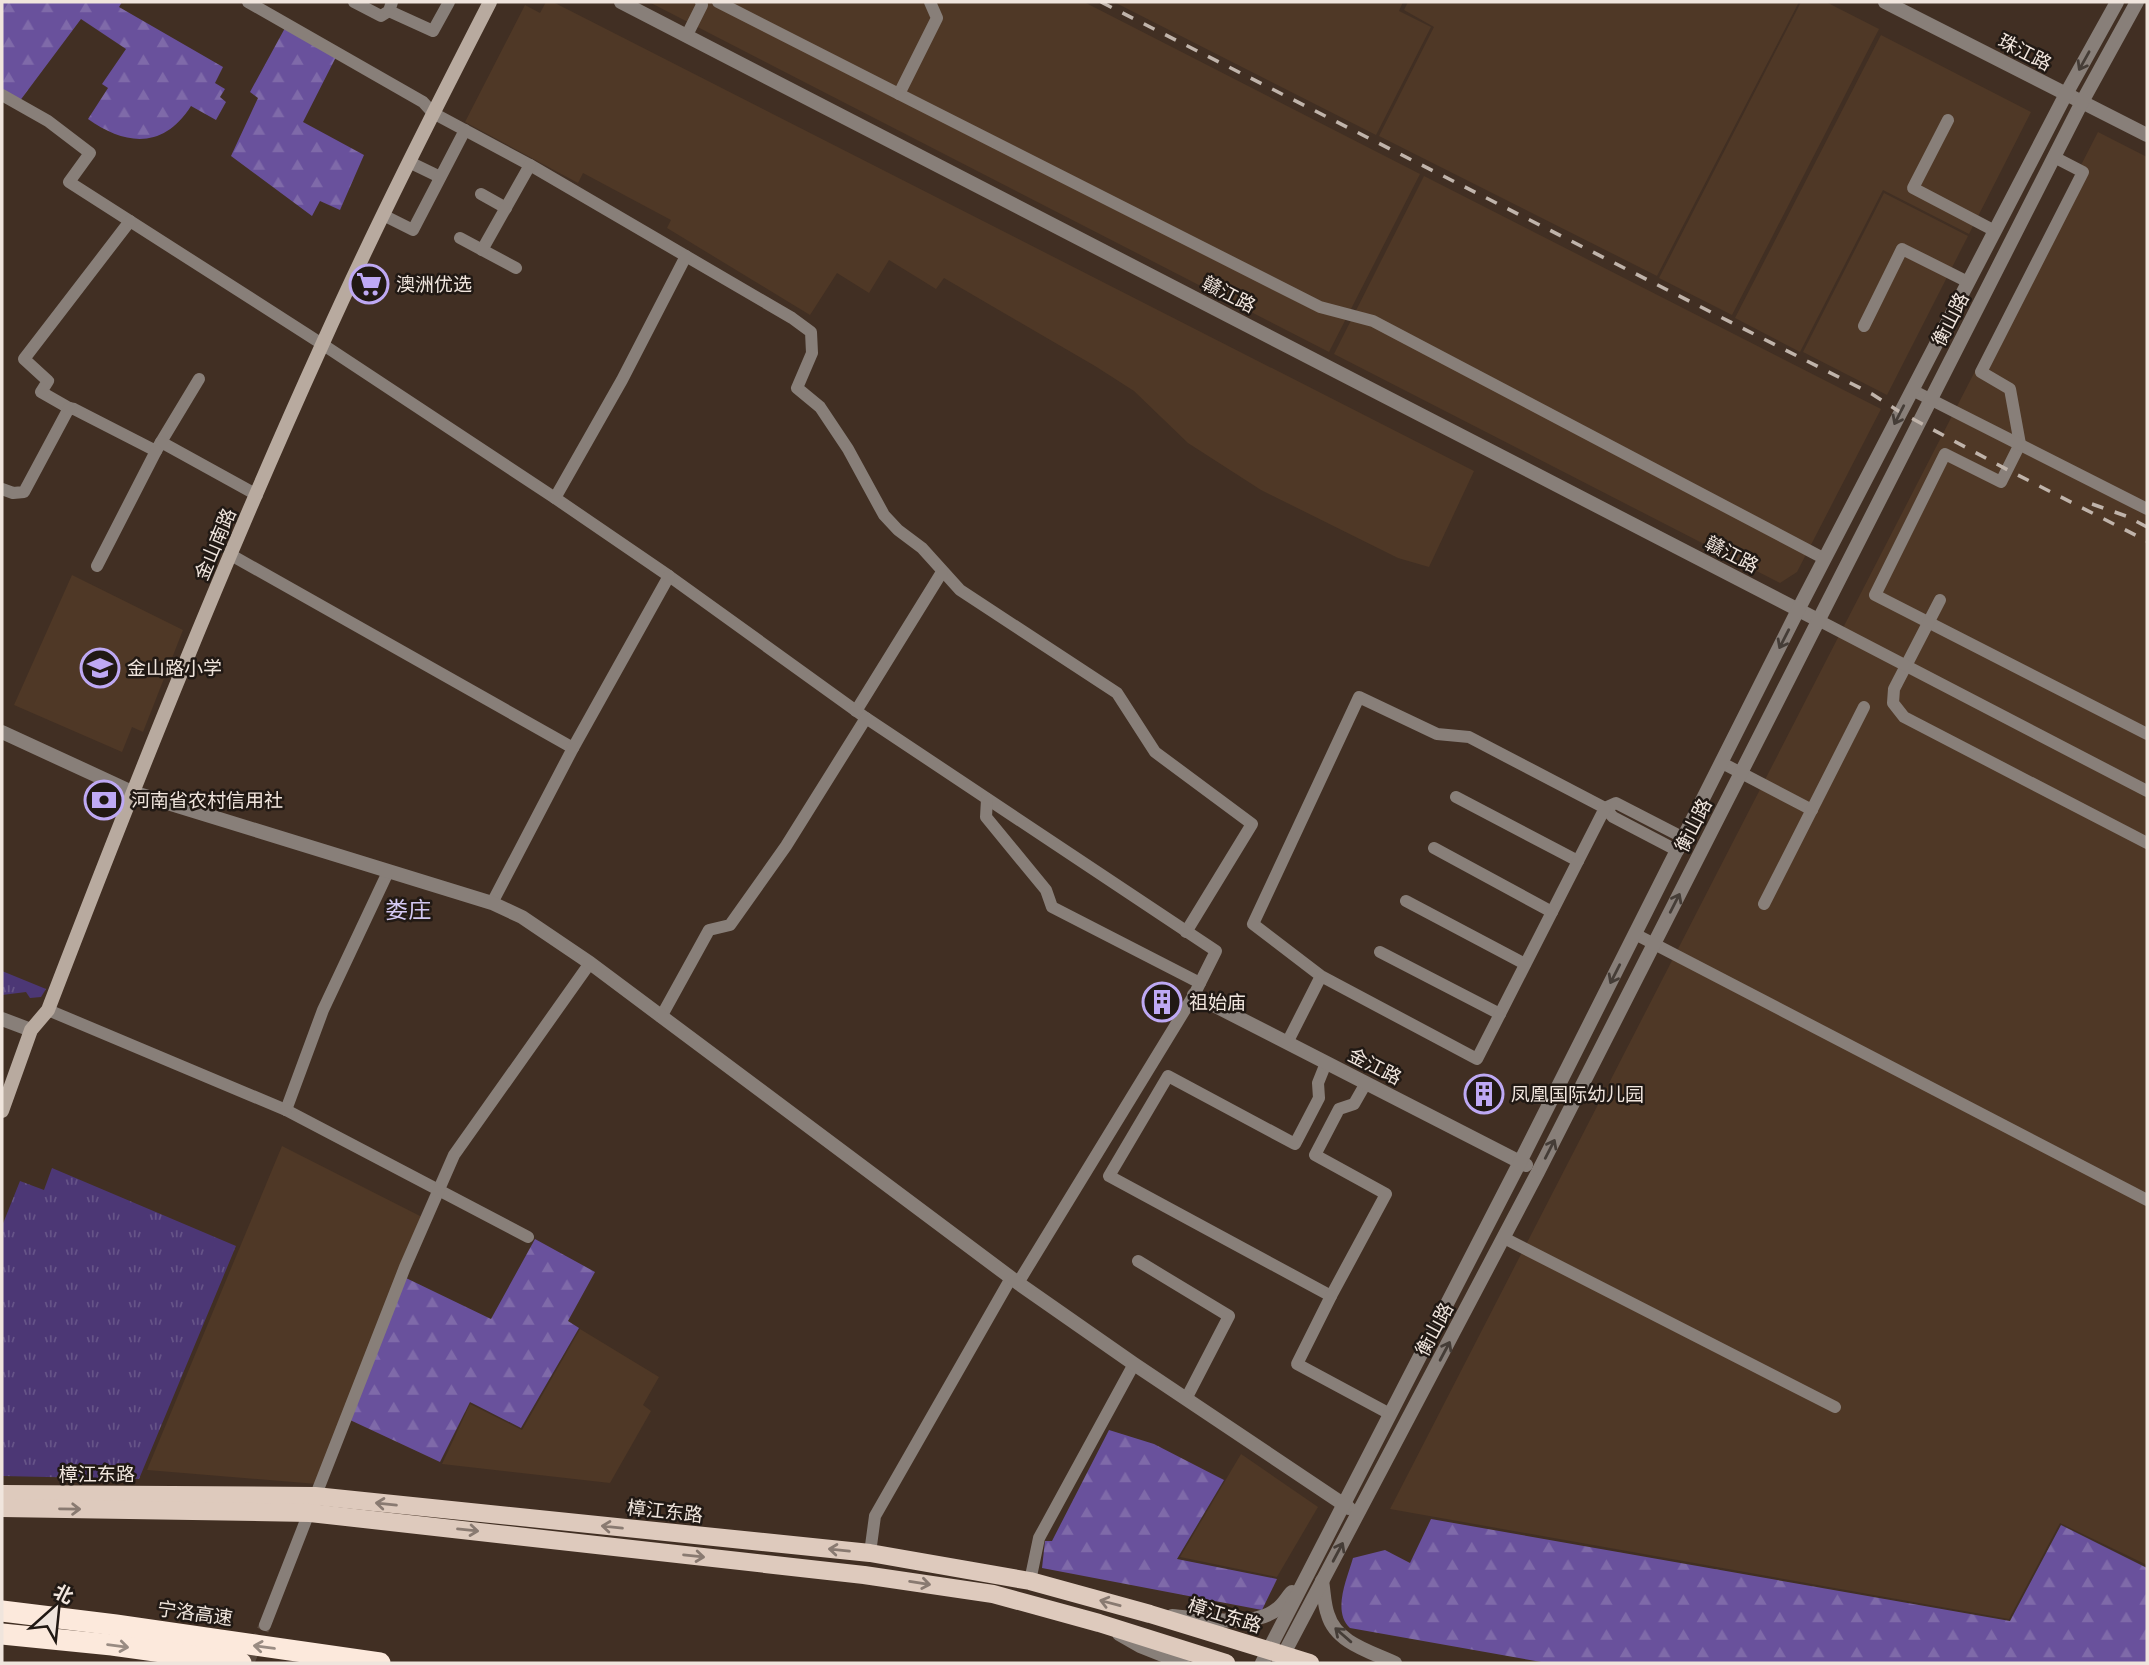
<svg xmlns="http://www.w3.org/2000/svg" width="2149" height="1665" font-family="'Exo 2','Noto Sans SC',sans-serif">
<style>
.built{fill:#4f3826}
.grass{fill:url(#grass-tufts)}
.forest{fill:url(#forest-firs)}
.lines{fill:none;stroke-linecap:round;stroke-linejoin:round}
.minor-tunnel{stroke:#5b4a3f;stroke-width:12;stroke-dasharray:12 6;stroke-linecap:butt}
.minor{stroke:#887f79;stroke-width:12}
.tertiary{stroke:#887f79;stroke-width:14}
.secondary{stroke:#b8aa9f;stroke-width:14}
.primary{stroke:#decabd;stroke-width:18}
.motorway{stroke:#fce9dc;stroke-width:21}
.rail{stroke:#c0b4ab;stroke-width:3.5;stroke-dasharray:12 12;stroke-linecap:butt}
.oneway{stroke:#453d37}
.oneway2{stroke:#897a71}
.oneway3{stroke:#998b82}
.labels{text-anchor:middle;stroke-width:5;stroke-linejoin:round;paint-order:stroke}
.street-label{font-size:19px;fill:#f0e5dd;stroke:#211914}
.poi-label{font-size:19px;fill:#f0e5dd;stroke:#211914;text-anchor:start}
.quarter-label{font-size:23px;fill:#d4c9f4;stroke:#211914}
</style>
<defs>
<pattern id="grass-tufts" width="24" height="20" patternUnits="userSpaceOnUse" patternTransform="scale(1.75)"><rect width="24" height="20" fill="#4c3775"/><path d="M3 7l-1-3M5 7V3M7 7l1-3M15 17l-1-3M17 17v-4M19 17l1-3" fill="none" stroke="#665488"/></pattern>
<pattern id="forest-firs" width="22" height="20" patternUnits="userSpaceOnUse" patternTransform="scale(1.75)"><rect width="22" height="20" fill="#69519c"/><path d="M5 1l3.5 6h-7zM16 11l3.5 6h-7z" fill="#7f6aa9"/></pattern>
</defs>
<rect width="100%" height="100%" fill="#412f23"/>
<g class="built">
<path d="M546,2H553L1474,471L1429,567L1398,558L1261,490L1188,443L1134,391L1095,366L944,278L936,289L889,260L869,293L837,273L810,315L667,228L671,220L583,173L578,183L465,122L525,5L540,13Z"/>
<path d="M649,2H1084L1420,174L1329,352Z"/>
<path d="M1114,2H1403L1399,11L1431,27L1376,135Z"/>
<path d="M1408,2H1799L1657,276L1379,136L1434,27L1404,10Z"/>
<path d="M1801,2H1826L1879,29L1732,315L1659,278Z"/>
<path d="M1881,35L2031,112L1969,234L1883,190L1800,352L1735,318Z"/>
<path d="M2098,132L2147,157V1565L2060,1523L2009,1619L1390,1509Z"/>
<path d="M1424,176L1881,409L1797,572L1780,583L1334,354Z"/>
<path d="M1884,193L1968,236L1887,395L1803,352Z"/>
<path d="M72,575L183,630L143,732L132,727L122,752L14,705Z"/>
<path d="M282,1146L422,1217L317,1484L147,1470Z"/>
<path d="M580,1329L659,1377L643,1405L651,1411L610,1483L442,1464L470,1404L522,1430Z"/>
<path d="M1241,1454L1318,1507L1277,1577L1180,1557Z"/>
</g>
<g class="grass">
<path d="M2,971L46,989L41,997L30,998L26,992L2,995Z"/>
<path d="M52,1168L236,1246L139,1479L2,1476V1226L20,1181L44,1190Z"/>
</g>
<g class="forest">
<path d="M2,2H122L119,7L223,67L215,83L225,89L220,97L226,102L216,120L191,106C164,149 126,146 88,119L108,88L102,84L126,49L81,19L19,102L2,91Z"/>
<path d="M285,28L336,57L303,122L364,155L340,210L320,201L312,216L231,156L258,98L250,92Z"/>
<path d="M535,1239L595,1272L568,1321L579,1328L521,1428L470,1402L440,1462L350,1420L406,1278L491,1319Z"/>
<path d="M1109,1430L1154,1444L1224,1480L1177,1559L1277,1579L1262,1610L1042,1568L1045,1541H1052Z"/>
<path d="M1431,1519L2010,1621L2061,1525L2147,1568V1663H1547L1350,1628C1332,1611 1347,1579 1353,1558L1385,1550L1410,1563Z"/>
</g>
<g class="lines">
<path class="minor-tunnel" d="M248,1663L265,1625"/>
<g class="minor">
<path d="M248,2L423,102L433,113L530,165L792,318L811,332L812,353L797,388L820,407L848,449L884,515L898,530L922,548L960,590L1117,693L1155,752L1252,824L1186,932"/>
<path d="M354,2L381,16L389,11L392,2"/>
<path d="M718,2L899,94L937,18L930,2"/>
<path d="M389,11L433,31L449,2"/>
<path d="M687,35L702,5L701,2"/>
<path d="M899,94L1320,307L1373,321L1825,559"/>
<path d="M2,95L48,121L90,153L69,182L322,344L555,498L669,576L866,718L1216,951L1194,995L1018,1283"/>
<path d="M1948,120L1913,188L1995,231"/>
<path d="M2054,157L2083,172L1981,372L2010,389L2020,444L2001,482L1945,454L1875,595L2147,734"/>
<path d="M409,162L440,177"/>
<path d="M481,194L506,208"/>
<path d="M383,215L413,230L465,130"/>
<path d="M460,238L516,268"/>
<path d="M482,250L530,165"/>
<path d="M1864,326L1902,249L1968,282"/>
<path d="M1912,390L2147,509"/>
<path d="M69,408L41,392L48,381L24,359L130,221"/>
<path d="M161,442L199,379"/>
<path d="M2,489L13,493L24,492L69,408L74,409L156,451L161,442L257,495"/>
<path d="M555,498L622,380L686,256"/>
<path d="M231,555L573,748"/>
<path d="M97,566L156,451"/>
<path d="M1940,600L1894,689L1893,703L1904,717L2147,843"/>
<path d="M1818,620L2147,791"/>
<path d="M856,711L942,572"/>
<path d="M1722,763L1812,810"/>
<path d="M1456,797L1578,861"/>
<path d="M987,799L986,817L1046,890L1052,907L1200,983"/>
<path d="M1434,848L1552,912"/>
<path d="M1678,851L1613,817L1605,808L1616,803L1684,838"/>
<path d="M1406,901L1525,964"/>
<path d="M492,903L573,748L669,576"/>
<path d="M1764,904L1864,707"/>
<path d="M1635,934L2147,1200"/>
<path d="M1380,952L1500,1014"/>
<path d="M48,1010L286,1110L528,1237"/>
<path d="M661,1017L709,930L730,925L786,846L866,718"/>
<path d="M1287,1043L1321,976L1477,1059L1605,808L1469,737L1437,734L1359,697L1253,924L1321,976"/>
<path d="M1326,1063L1318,1083L1319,1098L1295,1144L1168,1076L1109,1176L1331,1296L1386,1194L1315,1155L1339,1109L1354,1104L1366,1083"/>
<path d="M286,1110L323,1010L388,872"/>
<path d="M1504,1238L1835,1407"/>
<path d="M1138,1261L1229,1316L1186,1399"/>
<path d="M1331,1296L1297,1364L1390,1414"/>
<path d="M870,1553L875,1516L1011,1278"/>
<path d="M1030,1581L1039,1538L1134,1364"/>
<path d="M265,1625L405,1267L454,1155L590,963"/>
</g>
<g class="tertiary">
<path d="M621,2L1818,620"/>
<path d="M1885,2L2147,135"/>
<path d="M2,732L132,792L492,903L522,917L590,963L1018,1283L1134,1364L1349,1508"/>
<path d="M1194,995L1526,1165"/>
<path d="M2,1019L31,1030"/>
<path d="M1322,1581C1324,1592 1324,1605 1328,1615C1336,1643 1372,1652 1395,1663"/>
<path d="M1172,1616C1201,1618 1253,1629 1277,1609C1283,1605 1287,1597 1292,1592"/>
<path d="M1119,1634L1140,1646L1183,1663"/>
<path d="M1262,1663L1520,1162L1798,610L2066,94L2117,2"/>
<path d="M1279,1663L1538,1172L2082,102L2137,2"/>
</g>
<path class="secondary" d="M2,1111L31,1030L48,1010C134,786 223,563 322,345C374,229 432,115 490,2"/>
<g class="primary">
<path d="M2,1494L315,1496L870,1553L1030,1581L1150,1614L1310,1663"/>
<path d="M2,1508L310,1513L864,1575L993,1594L1099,1623L1226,1663"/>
</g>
<g class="motorway">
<path d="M2,1611L116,1625L380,1663"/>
<path d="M2,1634L112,1645L241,1663"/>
</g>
<g class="rail">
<path d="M1101,2L1872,394L1900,412L2008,470L2147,541"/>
<path d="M2092,504L2126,516L2147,527"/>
</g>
</g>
<defs><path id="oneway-shaft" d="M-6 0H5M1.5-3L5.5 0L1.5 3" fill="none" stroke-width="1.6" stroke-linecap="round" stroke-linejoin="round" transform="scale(1.75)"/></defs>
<g class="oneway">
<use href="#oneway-shaft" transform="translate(2084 61) rotate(119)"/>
<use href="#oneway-shaft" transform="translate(1899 415) rotate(117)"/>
<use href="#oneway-shaft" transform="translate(1784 639) rotate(117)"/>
<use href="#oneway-shaft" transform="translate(1675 903) rotate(-63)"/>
<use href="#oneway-shaft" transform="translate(1615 974) rotate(117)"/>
<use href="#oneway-shaft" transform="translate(1550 1149) rotate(-63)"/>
<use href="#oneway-shaft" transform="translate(1445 1351) rotate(-62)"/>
<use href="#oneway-shaft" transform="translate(1338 1552) rotate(-62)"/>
<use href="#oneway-shaft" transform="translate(1343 1635) rotate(-139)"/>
</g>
<g class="oneway2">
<use href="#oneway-shaft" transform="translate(386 1504) rotate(-174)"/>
<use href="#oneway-shaft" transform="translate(70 1509) rotate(1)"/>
<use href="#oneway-shaft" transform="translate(612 1527) rotate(-174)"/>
<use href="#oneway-shaft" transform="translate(468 1530) rotate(6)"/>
<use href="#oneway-shaft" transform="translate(839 1550) rotate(-174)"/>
<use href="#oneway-shaft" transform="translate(694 1556) rotate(6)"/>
<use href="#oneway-shaft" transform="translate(920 1583) rotate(9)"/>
<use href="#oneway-shaft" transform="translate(1110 1603) rotate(-165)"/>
</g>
<g class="oneway3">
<use href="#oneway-shaft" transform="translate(118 1646) rotate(7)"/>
<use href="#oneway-shaft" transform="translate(264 1647) rotate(-172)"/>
</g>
<defs>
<symbol id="supermarket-ring" viewBox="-11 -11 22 22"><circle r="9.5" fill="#211914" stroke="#bea9f4" stroke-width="1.5"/><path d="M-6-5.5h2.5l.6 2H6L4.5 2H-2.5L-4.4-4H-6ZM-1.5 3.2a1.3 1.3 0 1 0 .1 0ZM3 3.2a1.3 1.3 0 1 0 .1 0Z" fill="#bea9f4"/></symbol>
<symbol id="school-ring" viewBox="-11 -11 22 22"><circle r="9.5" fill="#211914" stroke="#bea9f4" stroke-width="1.5"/><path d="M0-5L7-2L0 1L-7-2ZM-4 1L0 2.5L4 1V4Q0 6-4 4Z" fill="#bea9f4"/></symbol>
<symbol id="bank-ring" viewBox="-11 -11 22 22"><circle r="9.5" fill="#211914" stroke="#bea9f4" stroke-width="1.5"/><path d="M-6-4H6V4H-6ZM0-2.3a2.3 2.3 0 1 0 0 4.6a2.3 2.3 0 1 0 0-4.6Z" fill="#bea9f4"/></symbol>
<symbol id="building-ring" viewBox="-11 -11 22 22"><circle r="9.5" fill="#211914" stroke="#bea9f4" stroke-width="1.5"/><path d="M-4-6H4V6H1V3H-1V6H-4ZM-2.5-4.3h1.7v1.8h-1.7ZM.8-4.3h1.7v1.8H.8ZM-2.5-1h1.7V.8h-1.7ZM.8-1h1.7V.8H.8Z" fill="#bea9f4"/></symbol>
</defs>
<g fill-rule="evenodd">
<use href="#supermarket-ring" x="347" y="262" width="44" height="44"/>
<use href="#school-ring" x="78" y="646" width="44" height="44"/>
<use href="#bank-ring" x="82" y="778" width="44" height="44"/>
<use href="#building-ring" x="1140" y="980" width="44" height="44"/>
<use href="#building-ring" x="1462" y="1072" width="44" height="44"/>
</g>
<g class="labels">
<g class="street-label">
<text transform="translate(2025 52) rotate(27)" y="7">珠江路</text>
<text transform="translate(1229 294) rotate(27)" y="7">赣江路</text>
<text transform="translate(1950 319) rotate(-63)" y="7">衡山路</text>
<text transform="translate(215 544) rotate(-67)" y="7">金山南路</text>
<text transform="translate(1732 554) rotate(27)" y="7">赣江路</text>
<text transform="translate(1693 825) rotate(-63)" y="7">衡山路</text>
<text transform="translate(1375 1066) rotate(27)" y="7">金江路</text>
<text transform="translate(1434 1329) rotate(-62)" y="7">衡山路</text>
<text x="97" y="1481">樟江东路</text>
<text transform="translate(665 1511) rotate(6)" y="7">樟江东路</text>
<text transform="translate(195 1613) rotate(8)" y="7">宁洛高速</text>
<text transform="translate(1225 1615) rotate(17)" y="7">樟江东路</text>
</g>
<g class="poi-label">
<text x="396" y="291">澳洲优选</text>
<text x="127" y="675">金山路小学</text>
<text x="131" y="807">河南省农村信用社</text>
<text x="1189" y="1009">祖始庙</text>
<text x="1511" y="1101">凤凰国际幼儿园</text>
</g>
<g class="quarter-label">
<text x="408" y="918">娄庄</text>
</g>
</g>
<rect width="2149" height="1665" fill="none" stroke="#f0e5dd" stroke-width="7"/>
<g transform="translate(56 1609) rotate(27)" stroke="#211914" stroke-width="5" paint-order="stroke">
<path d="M0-5L12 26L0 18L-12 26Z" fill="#f0e5dd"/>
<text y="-10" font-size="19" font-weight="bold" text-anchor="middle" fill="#f0e5dd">北</text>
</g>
</svg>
